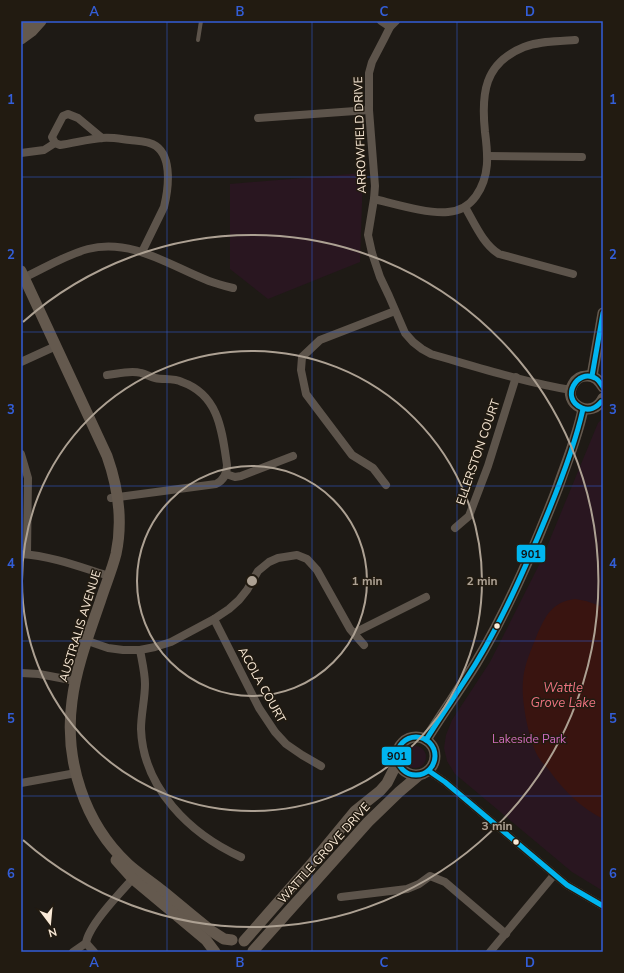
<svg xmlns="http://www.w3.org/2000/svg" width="624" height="973" font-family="'Nunito Sans',sans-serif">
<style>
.green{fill:#291620}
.water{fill:#391410}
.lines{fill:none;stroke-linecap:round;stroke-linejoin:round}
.lane{stroke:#5d544b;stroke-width:4}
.street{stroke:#5d544b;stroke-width:8}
.secondary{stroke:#64594e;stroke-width:11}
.bus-1-casing{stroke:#221b11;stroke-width:8}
.bus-1{stroke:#00b5ef;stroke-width:5}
.grid{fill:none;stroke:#335ed8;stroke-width:1;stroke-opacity:0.55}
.ring{fill:none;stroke:#ada193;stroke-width:2}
.bus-dot{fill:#faead7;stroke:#221b11;stroke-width:1.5}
.labels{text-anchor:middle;stroke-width:3;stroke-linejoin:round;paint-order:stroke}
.street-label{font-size:12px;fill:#faead7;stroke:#221b11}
.park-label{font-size:12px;fill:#d16cbf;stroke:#221b11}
.water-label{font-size:13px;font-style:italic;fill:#ed727f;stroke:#221b11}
.centre{fill:#ada193;stroke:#221b11;stroke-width:2}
.ring-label{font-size:12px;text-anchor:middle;font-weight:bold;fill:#ada193;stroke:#221b11;stroke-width:3;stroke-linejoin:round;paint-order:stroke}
.line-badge{stroke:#221b11;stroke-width:1.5}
.pale-badge-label{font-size:11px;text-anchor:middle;font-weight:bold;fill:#111}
.neatline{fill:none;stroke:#335ed8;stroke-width:1.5}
.grid-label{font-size:13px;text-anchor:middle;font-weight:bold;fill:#335ed8}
</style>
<rect width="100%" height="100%" fill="#1e1a15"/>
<g class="green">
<path d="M363,173L360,262L268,299L230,269V184Z"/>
<path d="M603,418V891L572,872L455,774L447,761L444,748L446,735L452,720L490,662L541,561L598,423Z"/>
<circle cx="415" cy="757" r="11"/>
</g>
<path class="water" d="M575,599L586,601L603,607V819C580,807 564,791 549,770C546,766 542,763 539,758C529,742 521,701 523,681C524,665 531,650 537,635C546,615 552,602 575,599Z"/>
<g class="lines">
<path class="lane" d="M198,40L201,21"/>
<g class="street">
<path d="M381,21L390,27"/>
<path d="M396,21L390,27L384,39L372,62L369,73V110L375,186L374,199L368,235L372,253L380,277L389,296L405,333L413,342L422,349L431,354C477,367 524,382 571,390"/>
<path d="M258,118L369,110"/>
<path d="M102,138L78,118L68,114L63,116L52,137L55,143L60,145C74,143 89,139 102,138C111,137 121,139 130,140C138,141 149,141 156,146C173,158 168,191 164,207L142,252"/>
<path d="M21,153L44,150L55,143"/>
<path d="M488,156L582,157"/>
<path d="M374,199C395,204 428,214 448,212C460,211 469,206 476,196C490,176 488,155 485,132C481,94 484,63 524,47C540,41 559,41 575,40"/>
<path d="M465,207C475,224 483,244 499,254L573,274"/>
<path d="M21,279C43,269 65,255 88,249C132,238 170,266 209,281C217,284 225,286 233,288"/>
<path d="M21,362L56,346"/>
<path d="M107,375C117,374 130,370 141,373C146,374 150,377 155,378C164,380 173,378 182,382C219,395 222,431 227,465C227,474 224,480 216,484L111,498"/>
<path d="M21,454L28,478L27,554"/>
<path d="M226,474L235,477L241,476L293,456"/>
<path d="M386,485L373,468L352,455L306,394L301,370L302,357L320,340L395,311"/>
<path d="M455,528L469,516L488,466L516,377"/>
<path d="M21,554C52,556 80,567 109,576"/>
<path d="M214,619L259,708L275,732L286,744L302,755L321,766"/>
<path d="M354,633L426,597"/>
<path d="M82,639L108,648L123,650H140L155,647L171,642L214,619L229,609L239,600L247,590L258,571L269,562L278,558L297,555L307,559L317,570L350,629L364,645"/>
<path d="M140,650C142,661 145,673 145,684C145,699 141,714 141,729C143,788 190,834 241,857"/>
<path d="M21,673L39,674L76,681"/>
<path d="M429,771L445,782L567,885L603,906"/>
<path d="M21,783L76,773"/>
<path d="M341,897L407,889L419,884L430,876L445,882L506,934"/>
<path d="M86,943L94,952"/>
<path d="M73,952L86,943C89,924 123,890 136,875"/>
<path d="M490,952L554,875"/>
</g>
<g class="secondary">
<path d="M21,29L28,21"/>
<path d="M21,39L32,31L41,21"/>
<path d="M21,271L107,456C118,487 123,521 116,554C112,570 105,586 100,602C89,634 76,668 72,701C64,760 84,823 128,864C139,874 152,882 164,892C180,905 196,919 213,932L224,939L232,940"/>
<path d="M592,376L603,313"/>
<path d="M603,387C599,380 594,375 586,376C581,376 576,379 573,384C561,404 593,421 603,398"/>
<circle cx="416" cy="756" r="19"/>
<path d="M426,740C442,714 460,689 476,663C509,608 535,547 558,487C567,461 578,435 583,409"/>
<path d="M116,860L133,879L206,940L215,952"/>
<path d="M244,941L308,868L355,811L380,791L387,783L397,763"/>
<path d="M253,951L368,822L399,792L418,776"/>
</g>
<defs>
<g id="bus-1">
<path d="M592,376L603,313"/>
<path d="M601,402C596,408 589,411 582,408C559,398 578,368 595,378C598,379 601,384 603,387"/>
<circle cx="416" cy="756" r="19"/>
<path d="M426,740C442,714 460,689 476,663C504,617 526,566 547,515C561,481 575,445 583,409"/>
<path d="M429,771L445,782L567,885L603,906"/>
</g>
</defs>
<use href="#bus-1" class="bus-1-casing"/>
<use href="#bus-1" class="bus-1"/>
</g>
<path class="grid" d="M167,21V952M312,21V952M457,21V952M21,177H603M21,332H603M21,486H603M21,641H603M21,796H603"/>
<g class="ring">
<circle cx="252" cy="581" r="115"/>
<circle cx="252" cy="581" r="230"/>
<path d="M23 322A346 346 0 1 1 23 840"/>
</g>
<g class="bus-dot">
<circle cx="497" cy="626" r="3.5"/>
<circle cx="516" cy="842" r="3.5"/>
</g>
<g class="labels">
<g class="street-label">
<text transform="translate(360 135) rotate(-92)" y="4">ARROWFIELD DRIVE</text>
<text transform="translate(478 452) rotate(-71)" y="4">ELLERSTON COURT</text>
<text transform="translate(80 626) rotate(-73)" y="4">AUSTRALIS AVENUE</text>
<text transform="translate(262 685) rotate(61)" y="4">ACOLA COURT</text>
<text transform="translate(324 853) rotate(-48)" y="4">WATTLE GROVE DRIVE</text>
</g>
<g class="park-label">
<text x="529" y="743">Lakeside Park</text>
</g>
<g class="water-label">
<text x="563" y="692">Wattle<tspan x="563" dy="15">Grove Lake</tspan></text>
</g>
</g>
<circle cx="252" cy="581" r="6" class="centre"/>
<g class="ring-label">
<text x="367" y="585">1 min</text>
<text x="482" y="585">2 min</text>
<text x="497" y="830">3 min</text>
</g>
<g class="line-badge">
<rect x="516" y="544" width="30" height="19" rx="4" fill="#00b5ef"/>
<rect x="381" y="746" width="31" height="20" rx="4" fill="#00b5ef"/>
</g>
<g class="pale-badge-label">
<text x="531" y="558">901</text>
<text x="397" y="760">901</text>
</g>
<rect width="624" height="973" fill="none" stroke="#221b11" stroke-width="44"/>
<g transform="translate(50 923) rotate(164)" stroke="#221b11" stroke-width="3" paint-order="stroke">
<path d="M0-3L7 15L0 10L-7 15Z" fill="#faead7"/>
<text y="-6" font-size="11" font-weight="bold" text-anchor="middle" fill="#faead7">N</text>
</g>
<rect x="22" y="22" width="580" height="929" class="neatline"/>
<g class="grid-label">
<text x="94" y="16">A</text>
<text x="240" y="16">B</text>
<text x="384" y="16">C</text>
<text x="530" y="16">D</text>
<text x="11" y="104">1</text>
<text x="613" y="104">1</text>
<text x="11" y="259">2</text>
<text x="613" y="259">2</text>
<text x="11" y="414">3</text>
<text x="613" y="414">3</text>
<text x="11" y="568">4</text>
<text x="613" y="568">4</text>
<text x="11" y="723">5</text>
<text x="613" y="723">5</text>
<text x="11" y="878">6</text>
<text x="613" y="878">6</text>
<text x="94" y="967">A</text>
<text x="240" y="967">B</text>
<text x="384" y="967">C</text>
<text x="530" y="967">D</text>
</g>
</svg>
